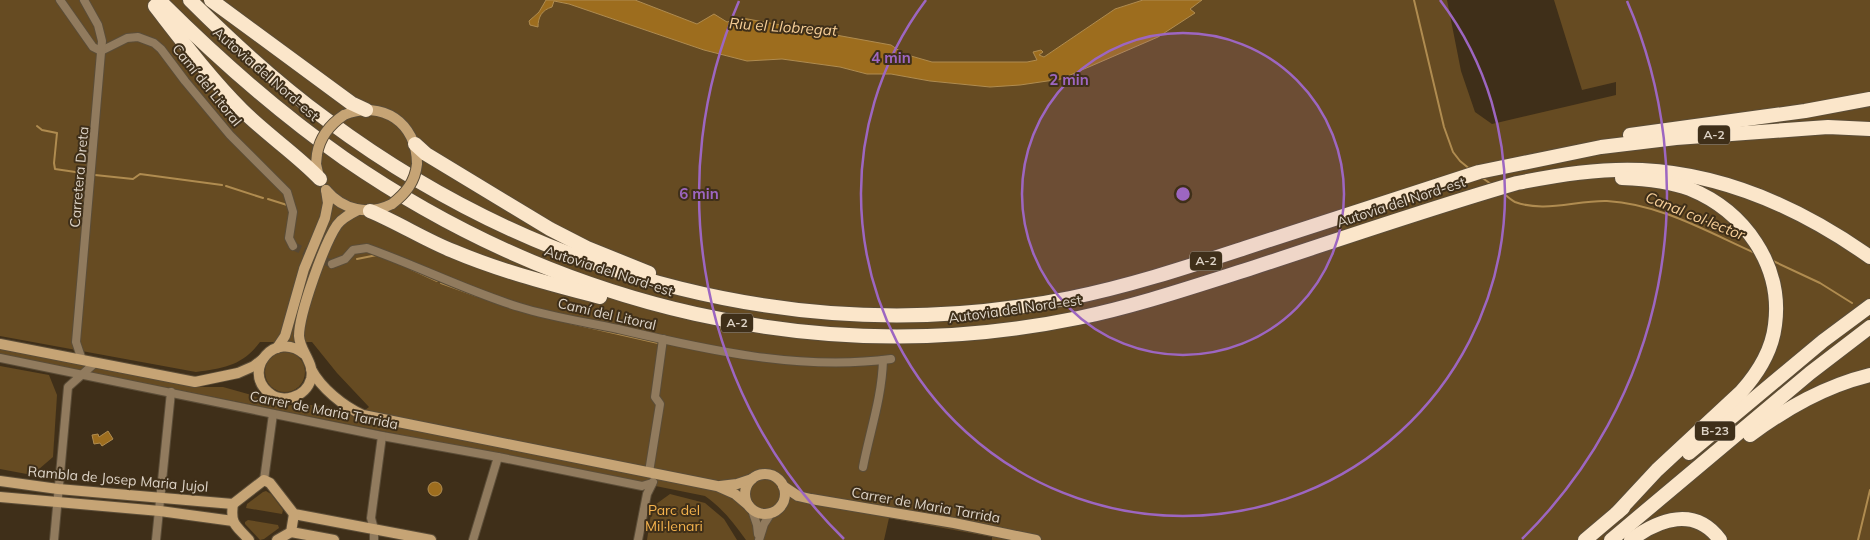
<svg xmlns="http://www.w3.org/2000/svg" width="1870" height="540" font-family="Mulish,sans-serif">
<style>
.green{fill:#664b22}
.water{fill:#9d6d1e;stroke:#b08c50}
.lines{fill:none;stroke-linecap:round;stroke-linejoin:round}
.stream{stroke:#b08c50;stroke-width:2}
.street-tunnel{stroke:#574833;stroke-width:8;stroke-dasharray:8 4;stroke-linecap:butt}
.street-casing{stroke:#5b4d38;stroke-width:10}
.secondary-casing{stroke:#5b4d38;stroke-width:12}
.highway-casing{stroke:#5b4d38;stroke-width:16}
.street{stroke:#917b5e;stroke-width:8}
.secondary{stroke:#c6a475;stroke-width:10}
.highway{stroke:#fbe6ca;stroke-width:14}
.secondary-bridge-casing{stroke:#5b4d38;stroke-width:12;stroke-linecap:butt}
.secondary-bridge{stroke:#c6a475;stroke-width:10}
.ring{fill:none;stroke:#9d66c1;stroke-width:2.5}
.labels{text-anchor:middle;stroke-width:4;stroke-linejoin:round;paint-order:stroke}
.shield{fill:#3f2f19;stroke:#aea292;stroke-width:1}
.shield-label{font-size:12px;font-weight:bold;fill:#ddd3c6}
.street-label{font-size:14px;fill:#ddd3c6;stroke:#3f2f19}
.park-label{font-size:14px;fill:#f5b34d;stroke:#3f2f19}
.water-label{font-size:15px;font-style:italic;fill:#f7cf98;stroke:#3f2f19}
.centre{fill:#9d66c1;stroke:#3f2f19;stroke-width:2.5}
.ring-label{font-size:15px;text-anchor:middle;font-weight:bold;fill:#9d66c1;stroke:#3f2f19;stroke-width:4;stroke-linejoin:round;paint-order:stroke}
</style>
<rect width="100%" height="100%" fill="#3f2f19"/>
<g class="green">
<path d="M0,0H546L539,12L533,17L538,27C538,17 542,10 552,7L554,1L569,4L704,50L747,61L782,59L840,67L867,74H891L930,81L990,87L1038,82L1194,13L1189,9L1202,0H1447L1461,71L1475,112L1492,124L1616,95V82L1582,90L1554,0H1870V540H992V537L889,518L884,540H746C734,523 722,508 705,496L0,354V349L194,387H223L248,394L283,407L296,404L324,406L342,410L355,418L369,407L337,373L312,342H260C242,366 224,368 196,372L0,336Z"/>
<path d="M635,0H1143L1115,9L1044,57L1033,52L1037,60L1027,62H932L904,54L891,45L737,20L727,22L714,15L697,24Z"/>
<circle cx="285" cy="372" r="20"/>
<path d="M0,366L49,375L57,395L53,457L32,475L0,469Z"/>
<path d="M266,491L271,494L283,510L282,514L246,508L247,504L263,492Z"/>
<path d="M670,494L705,503L724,519L737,540H647L652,507Z"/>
<path d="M248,520L278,525L279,528L264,539L260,540L245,524V522Z"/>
</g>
<g class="water">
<path d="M546,0H635L697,24L714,14L727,22L742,18L891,45L904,54L932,62H1027L1037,60L1033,52L1041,50L1043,52L1039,55L1044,57L1115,9L1143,0H1202L1190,9L1195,13L1158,37L1061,79L1020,85L990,87L930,81L891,74H867L840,67L782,59L747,61L704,50L569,4L554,1L552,7C542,10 538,17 538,27L530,25L529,21L539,12Z"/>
<path d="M108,431L113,439L102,446L100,443L94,444L92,435L98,434L99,437Z"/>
<circle cx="435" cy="489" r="7"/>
</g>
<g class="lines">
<g class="stream">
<path d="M1414,0L1444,127L1453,152L1460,161L1471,170"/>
<path d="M37,126L42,130L57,133L54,163L55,169L89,174"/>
<path d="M95,175L133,179L140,174L222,185"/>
<path d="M1481,177L1491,184"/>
<path d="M226,186L263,198"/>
<path d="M1503,193C1507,196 1511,200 1515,202C1544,213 1577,200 1607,201C1660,204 1708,232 1755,253"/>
<path d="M268,199L287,205"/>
<path d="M357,259L377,255"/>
<path d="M1771,260L1820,283L1852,303"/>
<path d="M411,269L437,281"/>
<path d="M441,283L477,296"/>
<path d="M570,323L658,343"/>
<path d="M1858,540L1870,490"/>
</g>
<path class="street-tunnel" d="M293,246L332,264"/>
<defs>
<g id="street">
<path d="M60,0L93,47L101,51L127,38L138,37L154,43L161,49L185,81L230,135L287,192L293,212L289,238L293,246"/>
<path d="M332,264L345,259L353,250L367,248C418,266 467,291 519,307C551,317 585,322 618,329C707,350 800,371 891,359"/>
<path d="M0,358L382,436L498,457L642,486L652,483"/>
<path d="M82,360L76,342L102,41L98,25L84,0"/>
<path d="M863,467C870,431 882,397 883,360"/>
<path d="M649,472L660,404L655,397L663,339"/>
<path d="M264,480L273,414"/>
<path d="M752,510L757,525L758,534"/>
<path d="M54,540L68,387L95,363"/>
<path d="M156,540L171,392"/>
<path d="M374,540V529L371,518L382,436"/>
<path d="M473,540L498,457"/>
<path d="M638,540L647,494L653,482"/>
<path d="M759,540L764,524L771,513"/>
</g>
<g id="secondary">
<path d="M344,115C382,99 417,123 417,164"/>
<path d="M317,154L316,164L319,177"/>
<path d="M326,190C343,210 368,216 392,204"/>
<path d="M0,344L195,382L238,373L254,366L263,359"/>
<path d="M277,348L285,336L304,269L325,218L328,203L326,190"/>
<path d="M304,354C276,330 242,369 268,392C282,405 306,397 311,379C315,363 300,352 299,336C299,314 324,244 337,225C342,218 350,214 358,210"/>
<path d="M311,369C321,388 343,406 363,415L717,486L735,494L748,505"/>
<circle cx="765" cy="494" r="20"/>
<path d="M0,481L58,489L233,504"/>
<path d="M720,486L737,484L752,479"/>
<path d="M783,486L798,496L811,499L954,523L1036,540"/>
<path d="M0,497L160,511L233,521"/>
<path d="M291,532L334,540"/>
<path d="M249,540C236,525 230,525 233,504L264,480L270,483L294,514L431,540"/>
<path d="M277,540L291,532L294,514"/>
</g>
<g id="highway">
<path d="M159,0C217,58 278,112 345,159C560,307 820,371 1078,318C1136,306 1192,287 1249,269C1338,240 1427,209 1517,183C1558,175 1600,168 1642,170C1725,174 1802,209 1870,257"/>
<path d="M190,0C233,43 278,84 327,120C541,279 807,351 1070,298C1130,286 1187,267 1245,248C1323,223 1401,198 1479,172L1601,147L1676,138L1828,127L1870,129"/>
<path d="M211,0L351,103L366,110"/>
<path d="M155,6C183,42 210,78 242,110C267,135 296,154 320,179"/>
<path d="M1630,135L1805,111L1870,99"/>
<path d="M415,144L426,154L550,229L587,248L649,273"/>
<path d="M370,211C399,223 425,240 453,251C500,271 551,284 600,297"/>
<path d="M1750,435C1787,408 1825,386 1870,375"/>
<path d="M1689,453L1823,341L1870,306"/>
<path d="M1617,513L1657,470L1741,392C1758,373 1772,351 1775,325C1783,265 1744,211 1690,189C1669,181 1645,179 1622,178"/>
<path d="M1585,540L1623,508"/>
<path d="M1611,540L1810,373L1870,327"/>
<path d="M1631,540C1659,519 1695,506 1720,540"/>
</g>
</defs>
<use href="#street" class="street-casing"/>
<use href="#secondary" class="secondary-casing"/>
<use href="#highway" class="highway-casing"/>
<use href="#street" class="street"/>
<use href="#secondary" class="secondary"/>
<use href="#highway" class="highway"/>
<defs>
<g id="secondary-bridge">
<path d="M317,154C320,137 329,125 344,115"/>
<path d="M392,204C406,193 415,182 417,164"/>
</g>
</defs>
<use href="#secondary-bridge" class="secondary-bridge-casing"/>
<use href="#secondary-bridge" class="secondary-bridge"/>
</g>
<circle cx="1183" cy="194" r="161" fill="#9d66c1" fill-opacity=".12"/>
<g class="ring">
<circle cx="1183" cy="194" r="161"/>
<path d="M1440 0A322 322 0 1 1 926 0"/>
<path d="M844 539A484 484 0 0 1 739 1M1627 1A484 484 0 0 1 1522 539"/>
</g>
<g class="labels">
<g class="shield">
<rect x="1698" y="125.5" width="32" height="19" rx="4"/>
<rect x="1190" y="251.5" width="32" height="19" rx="4"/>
<rect x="721" y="313.5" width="32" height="19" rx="4"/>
<rect x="1695" y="421.5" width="40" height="19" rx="4"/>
</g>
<g class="shield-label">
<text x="1714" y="139">A-2</text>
<text x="1206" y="265">A-2</text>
<text x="737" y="327">A-2</text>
<text x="1715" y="435">B-23</text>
</g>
<g class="street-label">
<text transform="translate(266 74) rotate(41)" y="5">Autovia del Nord-est</text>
<text transform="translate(207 85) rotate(51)" y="5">Camí del Litoral</text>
<text transform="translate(79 177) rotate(-85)" y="5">Carretera Dreta</text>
<text transform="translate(1401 202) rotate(-18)" y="5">Autovia del Nord-est</text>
<text transform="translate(609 271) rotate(18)" y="5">Autovia del Nord-est</text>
<text transform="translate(1015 309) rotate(-8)" y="5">Autovia del Nord-est</text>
<text transform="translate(607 314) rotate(13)" y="5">Camí del Litoral</text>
<text transform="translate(324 410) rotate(11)" y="5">Carrer de Maria Tarrida</text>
<text transform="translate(118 479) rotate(5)" y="5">Rambla de Josep Maria Jujol</text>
<text transform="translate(926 505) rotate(10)" y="5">Carrer de Maria Tarrida</text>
</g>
<g class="park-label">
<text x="674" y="515">Parc del<tspan x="674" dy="16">Mil·lenari</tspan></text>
</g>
<g class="water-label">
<text transform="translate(783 27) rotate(4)" y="5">Riu el Llobregat</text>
<text transform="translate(1695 216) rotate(22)" y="5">Canal col·lector</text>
</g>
</g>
<circle cx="1183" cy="194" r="8" class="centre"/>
<g class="ring-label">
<text x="891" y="63">4 min</text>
<text x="1069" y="85">2 min</text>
<text x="699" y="199">6 min</text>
</g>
</svg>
